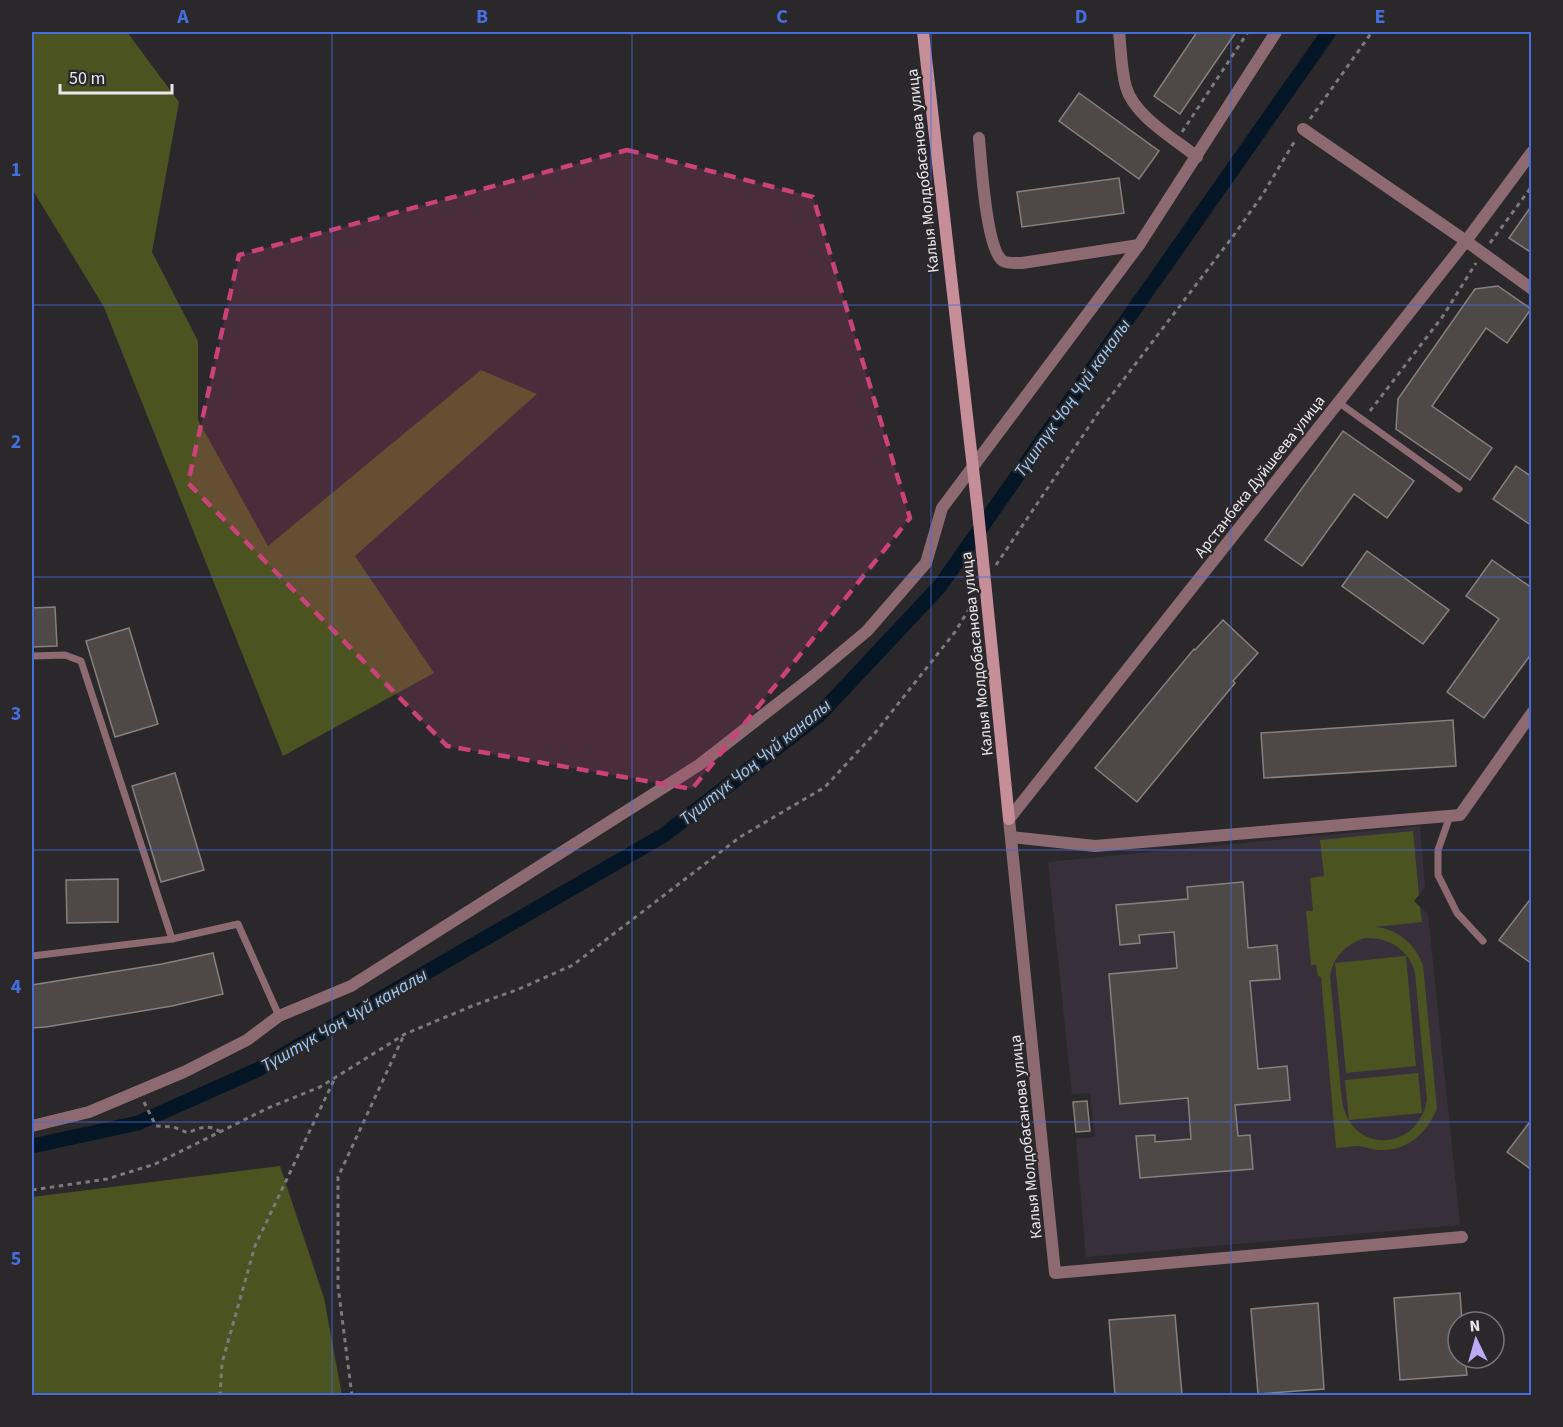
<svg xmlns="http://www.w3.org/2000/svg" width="1563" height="1427" font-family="'Source Sans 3',sans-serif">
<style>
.built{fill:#37303a}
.green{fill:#4b5321;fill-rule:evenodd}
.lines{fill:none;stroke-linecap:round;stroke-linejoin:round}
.canal{stroke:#041625;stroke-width:15}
.building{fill:#4e4846;stroke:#87807e;stroke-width:1.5}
.path{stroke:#7c797d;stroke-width:3;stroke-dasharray:4.5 4.5;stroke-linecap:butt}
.lane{stroke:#8d6a71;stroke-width:7}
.street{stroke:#8d6a71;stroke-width:12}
.secondary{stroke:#c58e99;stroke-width:12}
.marked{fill:#ca4278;fill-opacity:0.2;stroke:#ca4278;stroke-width:4.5;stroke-dasharray:12 8;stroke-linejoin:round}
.grid{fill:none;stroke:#466ddc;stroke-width:1.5;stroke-opacity:0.55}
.labels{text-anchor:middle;stroke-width:4.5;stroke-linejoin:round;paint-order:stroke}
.street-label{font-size:16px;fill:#eae8eb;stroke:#2b282c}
.water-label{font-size:18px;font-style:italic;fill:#9ccbf6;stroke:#2b282c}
.neatline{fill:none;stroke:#466ddc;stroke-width:2}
.grid-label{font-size:20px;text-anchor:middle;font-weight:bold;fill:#466ddc}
</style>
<rect width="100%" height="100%" fill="#2b282c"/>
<path class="built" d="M1420,826L1425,888L1414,901L1428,914L1460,1225L1086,1257L1076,1139L1095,1137L1090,1093L1072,1094L1048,862Z"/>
<g class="green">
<path d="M32,32H127L179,102L152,252L198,341V420L268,546L481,370L537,394L355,556L434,673L283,756L104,307L32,189Z"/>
<path d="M1413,831L1419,895L1414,901L1420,907L1422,922L1375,927C1398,929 1415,944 1423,965L1437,1109C1425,1135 1408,1151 1378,1150C1372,1150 1366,1147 1360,1146C1352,1146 1343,1148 1336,1148L1321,977L1318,976L1316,965H1311L1306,911H1313L1310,878L1324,876L1320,840ZM1365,938C1388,937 1409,949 1415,973L1427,1100C1417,1153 1351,1154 1342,1101L1330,976C1333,957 1346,944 1365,938Z"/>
<path d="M1406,956L1416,1066L1346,1073L1335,963Z"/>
<path d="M1418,1073L1422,1113L1349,1120L1345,1080Z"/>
<path d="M280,1166L324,1298L342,1395H32V1197Z"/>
</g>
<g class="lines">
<path class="canal" d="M32,1146L138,1123L259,1069L664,835L819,715L940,586L1329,32"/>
</g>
<g class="building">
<path d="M1197,32H1236L1180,114L1154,96Z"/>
<path d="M1079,93L1159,151L1139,179L1059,121Z"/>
<path d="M1119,178L1124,213L1022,227L1017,192Z"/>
<path d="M1532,205V253L1509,238Z"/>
<path d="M1498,286L1531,309L1507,343L1486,328L1432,406L1492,448L1470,480L1396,429L1398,399L1475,289Z"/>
<path d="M1343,431L1414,481L1387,518L1354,494L1302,566L1265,540Z"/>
<path d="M1516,466L1532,477V526L1493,499Z"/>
<path d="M1367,551L1449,610L1423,644L1342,586Z"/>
<path d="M1492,560L1532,588V653L1484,718L1447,692L1499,619L1466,596Z"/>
<path d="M55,607L57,646L32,647V608Z"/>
<path d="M1223,620L1258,653L1233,681L1235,683L1137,802L1095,768L1194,649L1195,650Z"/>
<path d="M129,628L158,724L115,737L86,641Z"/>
<path d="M1453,720L1456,766L1264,778L1261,733Z"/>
<path d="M175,773L204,870L161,882L132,786Z"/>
<path d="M118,879V922L67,923L66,880Z"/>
<path d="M1243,882L1248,948L1277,945L1280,979L1250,981L1258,1069L1287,1066L1290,1100L1235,1105L1238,1136L1250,1135L1253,1169L1140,1178L1136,1136L1155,1135V1142L1191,1139L1188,1098L1120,1104L1109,974L1177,968L1174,932L1139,935L1140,943L1120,945L1116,905L1188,899L1187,887Z"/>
<path d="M1532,897V964L1499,940Z"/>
<path d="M213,953L223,994L172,1006L46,1027L32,1028V985L162,964Z"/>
<path d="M1087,1101L1090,1131L1076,1132L1073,1102Z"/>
<path d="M1532,1119V1170L1507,1152Z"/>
<path d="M1460,1293L1462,1322H1458V1358H1465L1467,1375L1400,1380L1394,1298Z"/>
<path d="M1318,1303L1324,1389L1258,1394L1251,1309Z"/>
<path d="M1175,1315L1182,1395H1115L1109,1320Z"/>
</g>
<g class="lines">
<g class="path">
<path d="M1310,119L1372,32"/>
<path d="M1182,132L1248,32"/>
<path d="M1490,243L1532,186"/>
<path d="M1370,411L1443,316L1476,263"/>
<path d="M996,565L1098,413L1234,235L1263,194L1296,139"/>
<path d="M144,1102L156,1126L174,1127L188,1133C201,1127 208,1124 221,1132"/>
<path d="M32,1190L107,1179L155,1164L268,1108L320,1087L405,1034L472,1006L519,989L573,965L740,837L825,787L875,733L955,632L974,601"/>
<path d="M220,1396L222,1363L255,1246L334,1080"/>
<path d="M352,1396L338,1286V1177L404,1035"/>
</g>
<g class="lane">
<path d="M1338,402L1459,489"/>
<path d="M32,656L65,655L81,661L172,939"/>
<path d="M1450,816L1438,850V875L1457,913L1483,941"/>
<path d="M32,956L172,939L238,924L279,1016"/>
</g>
<g class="street">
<path d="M1119,32C1121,49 1121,69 1126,87C1134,116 1175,139 1197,157"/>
<path d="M1303,129L1466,241L1532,289"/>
<path d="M979,138C981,160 986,250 1003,261C1009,264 1016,263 1022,263L1139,245"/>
<path d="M1011,837L1095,846L1460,815L1532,713"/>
<path d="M32,1126L89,1112L184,1072L247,1040L279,1016L351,986L699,765L812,677L867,631L926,563L942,508L1139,245L1276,32"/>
<path d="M1462,1237L1055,1273L1009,819L1466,241L1532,152"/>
</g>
<path class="secondary" d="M923,32L978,512L1009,819"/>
</g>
<path class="marked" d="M627,150L813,197L910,518L692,789L447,746L188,483L239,255Z"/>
<path class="grid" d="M332,32V1396M632,32V1396M931,32V1396M1231,32V1396M32,305H1532M32,577H1532M32,850H1532M32,1122H1532"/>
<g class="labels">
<g class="street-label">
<text transform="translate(922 171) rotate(-96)" y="6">Калыя Молдобасанова улица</text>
<text transform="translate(1259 476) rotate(-52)" y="6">Арстанбека Дуйшеева улица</text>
<text transform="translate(976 654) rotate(-96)" y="6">Калыя Молдобасанова улица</text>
<text transform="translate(1025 1137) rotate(-96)" y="6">Калыя Молдобасанова улица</text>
</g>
<g class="water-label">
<text transform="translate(1072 398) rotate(-55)" y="6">Түштүк Чоң Чүй каналы</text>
<text transform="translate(755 762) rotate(-39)" y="6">Түштүк Чоң Чүй каналы</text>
<text transform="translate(344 1020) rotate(-30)" y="6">Түштүк Чоң Чүй каналы</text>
</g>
</g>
<rect width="1563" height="1427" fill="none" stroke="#2b282c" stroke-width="66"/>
<g transform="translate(1476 1340) rotate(355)"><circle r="28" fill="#2b282c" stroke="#777578" stroke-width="1.5"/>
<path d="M0-4.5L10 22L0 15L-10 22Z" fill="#bea9f5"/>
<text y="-9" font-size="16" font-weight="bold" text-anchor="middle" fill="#eae8eb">N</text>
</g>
<path d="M60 84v9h112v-9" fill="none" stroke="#eae8eb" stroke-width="3"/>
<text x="69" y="84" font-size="18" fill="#eae8eb" stroke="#2b282c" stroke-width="4.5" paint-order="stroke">50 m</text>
<rect x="33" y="33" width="1497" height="1361" class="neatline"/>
<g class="grid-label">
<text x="183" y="23">A</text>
<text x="482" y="23">B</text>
<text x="782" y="23">C</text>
<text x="1081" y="23">D</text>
<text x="1380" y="23">E</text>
<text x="16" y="176">1</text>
<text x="16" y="448">2</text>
<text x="16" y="720">3</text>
<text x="16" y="993">4</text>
<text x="16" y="1265">5</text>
</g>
</svg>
